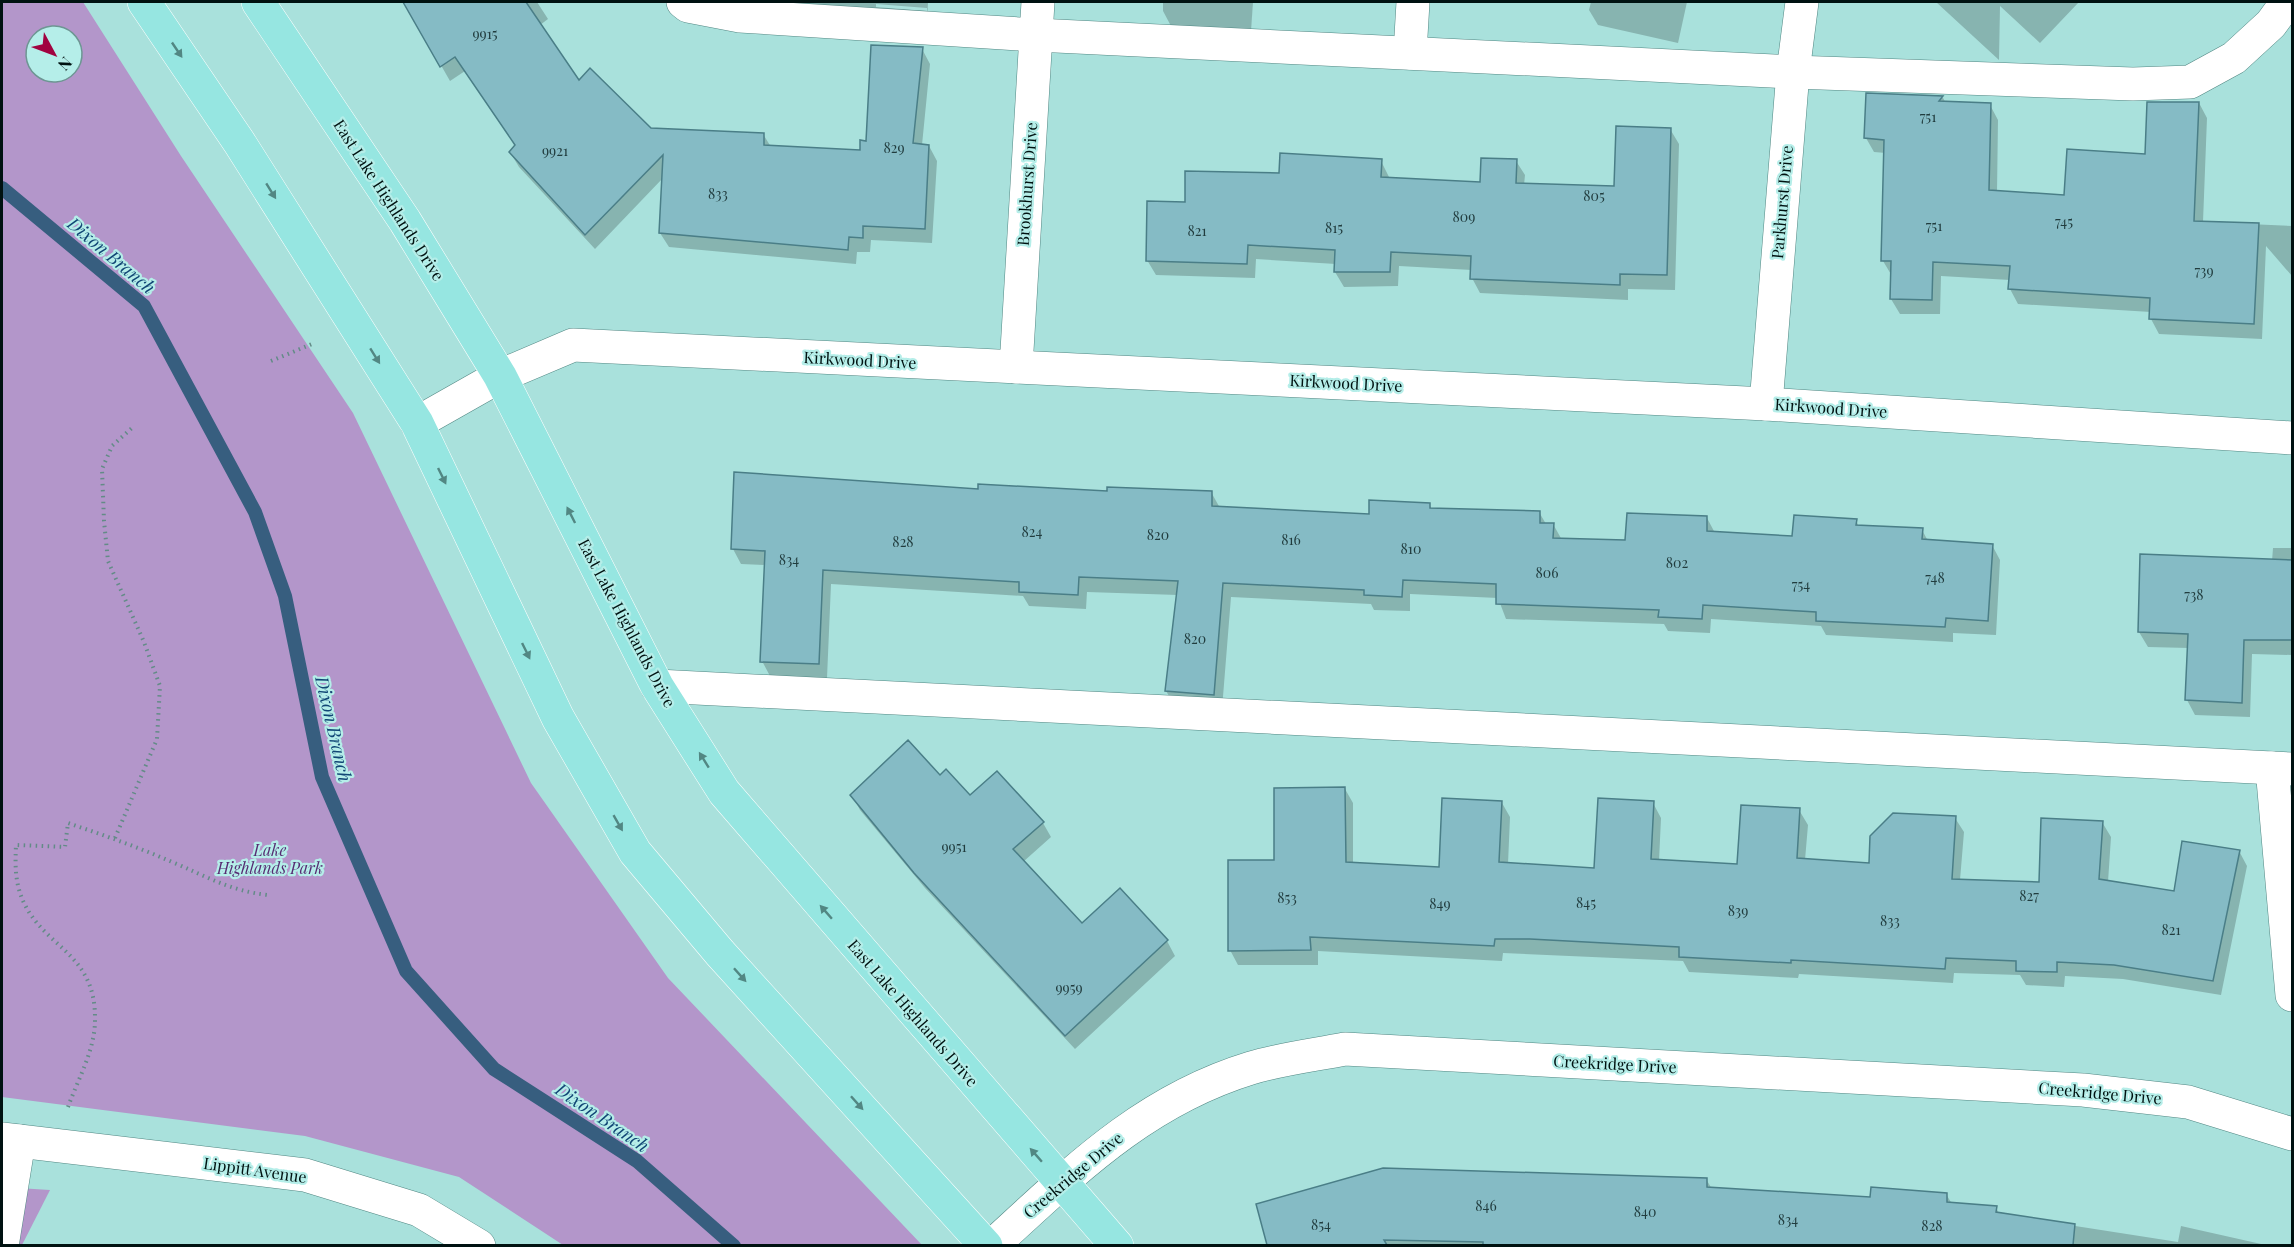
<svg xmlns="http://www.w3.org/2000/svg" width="2294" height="1247" font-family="'Playfair Display',serif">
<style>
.green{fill:#b396ca;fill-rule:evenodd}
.shadow{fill:#0003;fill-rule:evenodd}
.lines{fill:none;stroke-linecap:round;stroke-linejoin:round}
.stream{stroke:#375e7f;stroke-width:14}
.building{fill:#85bbc5;stroke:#4a7e87;stroke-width:1.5}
.minor-casing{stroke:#518783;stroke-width:34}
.major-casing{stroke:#fff;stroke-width:34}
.path{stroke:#638b87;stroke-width:4;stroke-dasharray:1.5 4.5;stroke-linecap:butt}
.minor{stroke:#fff;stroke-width:33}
.major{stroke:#96e6e1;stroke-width:33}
.oneway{fill:#528783}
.labels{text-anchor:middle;stroke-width:4.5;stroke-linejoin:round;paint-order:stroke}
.number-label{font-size:14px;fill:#213c3e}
.street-label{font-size:16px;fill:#001211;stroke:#b5eee9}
.park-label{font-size:16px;font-style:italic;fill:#562c72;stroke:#b5eee9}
.water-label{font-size:18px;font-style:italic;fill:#114675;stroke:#b5eee9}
</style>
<rect width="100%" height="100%" fill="#a9e1dc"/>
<g class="green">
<path d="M2,2H83L181,156L353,413L531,783L668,978L922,1245H563L459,1177L305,1136L2,1097ZM36,36H72V72H36Z"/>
<path d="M2,1187L50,1190L22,1245H2Z"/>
</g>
<g class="shadow">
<path d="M424,2H537L548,19L540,25L579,82L650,129L763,134L771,147L861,151L867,142L872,45L922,49L930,64L922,145L929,146L937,161L932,243L871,240L870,252H857L856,264L669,247L660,233L663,178L595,249L519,167L510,152L516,146L465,71L450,81L410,11Z"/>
<path d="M800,2H928L927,23L804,9ZM876,4L927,8V11L876,7Z"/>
<path d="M1163,2H1253L1251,31L1171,26L1163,11Z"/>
<path d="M1591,2H1687L1678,43L1598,25L1589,10Z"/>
<path d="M1936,2H2079L2040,43L2000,6L1999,60Z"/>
<path d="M1867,95L1943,98L1946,103L1990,105L1998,120L1997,192L2065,196L2146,156L2199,103L2207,118L2203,222L2292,226V276L2266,246L2262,339L2159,334L2151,319V312L2018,304L2010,289V280L1941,276L1940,314H1900L1891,299L1892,276L1883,261L1886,153L1874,152L1866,138Z"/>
<path d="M1670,129L1679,144L1675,290L1628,289V300L1480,293L1472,278V270L1399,266L1398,286L1344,287L1335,272L1336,264L1256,259L1255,278L1156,275L1147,260L1186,203L1280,175L1381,161L1390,179L1481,183L1516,161L1525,175L1524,185L1615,187Z"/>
<path d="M979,491L1211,492L1220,508L1370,516L1429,504L1432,510L1539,512L1546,524H1553L1562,540L1627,542L1707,518L1715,533L1794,537L1856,520L1859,527L1922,530L1928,541L1992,545L2000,560L1996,635L1953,633V642L1826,635L1821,626L1711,619L1710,633L1668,631L1664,624L1506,619L1498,598L1410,594V611L1374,610L1371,604L1231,597L1222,709L1175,706L1166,691L1178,595L1087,592L1086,609L1029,606L1023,596L831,584L827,678L770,676L762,661L766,565L741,564L733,549Z"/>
<path d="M2273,548H2292V655L2252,654L2250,717L2195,715L2187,700L2189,648L2148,647L2139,632L2272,561Z"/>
<path d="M940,777L970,797L1043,823L1051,837L1023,862L1082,925L1167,941L1175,956L1075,1049L925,888L860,810L852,795Z"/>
<path d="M1345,789L1353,803V864L1440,869L1502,803L1510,817L1508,864L1595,869L1653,803L1661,818L1659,861L1738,866L1799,810L1808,825L1805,860L1870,865L1955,818L1964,832L1960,880L2040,884L2102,822L2111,837L2108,882L2176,892L2239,851L2247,866L2221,995L2123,979L2065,976L2064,987L2026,985L2020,975L1954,973L1953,983L1799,974L1798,978L1689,972L1683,961L1503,953L1502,961L1318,951V965H1238L1230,950L1276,861Z"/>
<path d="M1706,1179L1712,1189L1872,1198L1946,1194L1952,1204L1996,1207L1999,1214L2178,1242L2181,1226L2270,1246H1269L1257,1205Z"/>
</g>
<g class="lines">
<path class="stream" d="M2,188L144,306L255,512L285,596L322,777L406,971L494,1069L637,1161L734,1246"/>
</g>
<g class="building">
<path d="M403,2H526L579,80L590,68L651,128L764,133V145L860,150V140L866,141L871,45L923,47L913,143L929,145L925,229L863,226V238L849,237L848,250L659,233L663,155L585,235L509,152L515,145L455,57L440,67Z"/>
<path d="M1866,93L1943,96L1939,101L1991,103L1989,190L2064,195L2067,149L2145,154L2147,102H2199L2194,221L2259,223L2254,324L2149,319L2150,298L2008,289L2010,266L1933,262L1932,300L1890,299L1891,261H1881L1884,140L1864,138Z"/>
<path d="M1616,126L1671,128L1667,275L1620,274V285L1470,279L1471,256L1391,252L1390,272H1334L1335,250L1248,245L1247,264L1146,261L1147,201L1185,202V171L1279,173L1280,153L1382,159L1381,177L1480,182L1481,158L1517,159L1516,183L1614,186Z"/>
<path d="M734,472L978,489V484L1107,491V487L1212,491V506L1369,514V500L1430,503V508L1540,511V523H1554L1553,538L1625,540L1627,513L1707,516V531L1792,536L1794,515L1857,519L1856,525L1923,528L1922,539L1993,544L1988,621L1946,618L1945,627L1816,621V612L1703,605L1702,619L1658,617L1659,610L1496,604V584L1403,580L1402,597L1364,595V590L1223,583L1214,695L1165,691L1178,581L1079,577L1078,595L1019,592V582L823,570L819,664L760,662L765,551L731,549Z"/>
<path d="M2140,554L2292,560V640H2244L2242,703L2185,700L2188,634L2138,632Z"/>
<path d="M908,740L940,775L946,769L970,795L997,771L1044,822L1013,849L1082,923L1120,888L1168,940L1065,1036L914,873L850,795Z"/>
<path d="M1345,787L1346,862L1439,867L1442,798L1502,801L1499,862L1594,868L1598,798L1654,801L1651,859L1737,864L1741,805L1800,808L1797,858L1869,863L1870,836L1893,813L1956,816L1952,879L2039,882L2041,818L2103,821L2099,879L2174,891L2182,841L2240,850L2213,981L2114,965L2057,962V972L2016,971V961L1946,958L1945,969L1791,960V963L1679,957V947L1530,939H1495L1494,946L1310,937L1311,950L1228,951V860H1274V788Z"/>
<path d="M1383,1168L1707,1178V1187L1870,1197L1871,1187L1947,1193V1202L1997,1206L1996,1212L2075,1224L2073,1245H1483V1242L1384,1240L1387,1245H1267L1256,1204Z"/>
</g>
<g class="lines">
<defs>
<g id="minor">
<path d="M683,2L688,6L740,16L1036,35L1793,72L2133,84L2190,82L2234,58L2271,24L2287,2"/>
<path d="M1410,53L1413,2"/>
<path d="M1016,367L1038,2"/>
<path d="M1766,404L1793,72L1802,2"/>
<path d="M417,423L500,376L573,345L1766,404L2292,438"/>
<path d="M657,686L2292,769"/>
<path d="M2272,768L2292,995"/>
<path d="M2,1139L305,1175L419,1210L479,1246"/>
<path d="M2,1246L19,1141"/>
<path d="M992,1246C1073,1172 1143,1101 1251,1068C1281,1059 1314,1055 1345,1049L2083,1090L2188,1102L2292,1134"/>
</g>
<g id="major">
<path d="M144,2L239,142L417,423L558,718L635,852L720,953L986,1246"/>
<path d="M258,2L405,221L500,376L657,686L724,792L1117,1246"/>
</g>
</defs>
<use href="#minor" class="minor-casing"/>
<use href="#major" class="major-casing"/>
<g class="path">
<path d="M271,361L312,344"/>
<path d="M115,838L157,739L160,686L144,642L108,561L104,521L102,469L112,446L133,427"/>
<path d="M68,1107C78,1079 95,1050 95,1020C96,953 46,949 24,903C15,884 15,866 16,845L65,847L68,823C103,835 138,847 172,862C206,876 230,891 268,895"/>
</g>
<use href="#minor" class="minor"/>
<use href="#major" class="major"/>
</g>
<defs><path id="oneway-solid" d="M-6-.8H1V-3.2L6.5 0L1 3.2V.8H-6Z" transform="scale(1.5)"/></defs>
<g class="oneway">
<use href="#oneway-solid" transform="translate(177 50) rotate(56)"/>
<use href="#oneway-solid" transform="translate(271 191) rotate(58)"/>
<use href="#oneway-solid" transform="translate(375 356) rotate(58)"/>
<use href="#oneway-solid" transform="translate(442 476) rotate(64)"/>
<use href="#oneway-solid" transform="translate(571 515) rotate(-117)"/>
<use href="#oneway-solid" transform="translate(526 651) rotate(64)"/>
<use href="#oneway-solid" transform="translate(704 760) rotate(-122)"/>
<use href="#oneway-solid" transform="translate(618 823) rotate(60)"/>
<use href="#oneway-solid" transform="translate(826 912) rotate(-131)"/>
<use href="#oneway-solid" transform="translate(740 975) rotate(48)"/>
<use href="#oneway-solid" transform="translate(857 1103) rotate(48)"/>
<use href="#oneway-solid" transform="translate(1036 1155) rotate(-131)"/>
</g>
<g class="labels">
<g class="number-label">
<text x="485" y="39">9915</text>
<text x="1928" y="122">751</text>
<text x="894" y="153">829</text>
<text x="555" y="156">9921</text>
<text x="718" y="199">833</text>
<text x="1594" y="201">805</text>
<text x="1464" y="222">809</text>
<text x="2064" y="227">745</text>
<text x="1934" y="231">751</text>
<text x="1334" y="233">815</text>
<text x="1197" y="236">821</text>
<text x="2204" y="276">739</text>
<text x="1032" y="537">824</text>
<text x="1158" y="540">820</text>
<text x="1291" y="545">816</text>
<text x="903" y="547">828</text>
<text x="1411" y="554">810</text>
<text x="789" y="565">834</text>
<text x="1677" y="568">802</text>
<text x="1547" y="578">806</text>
<text x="1935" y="583">748</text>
<text x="1801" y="590">754</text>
<text x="2194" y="600">738</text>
<text x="1195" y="644">820</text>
<text x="954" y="852">9951</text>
<text x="2029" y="901">827</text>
<text x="1287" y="903">853</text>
<text x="1586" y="908">845</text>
<text x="1440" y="909">849</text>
<text x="1738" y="916">839</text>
<text x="1890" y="926">833</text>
<text x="2171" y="935">821</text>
<text x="1069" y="993">9959</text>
<text x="1486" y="1211">846</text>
<text x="1645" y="1217">840</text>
<text x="1788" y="1225">834</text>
<text x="1321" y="1230">854</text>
<text x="1932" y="1231">828</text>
</g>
<g class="street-label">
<text transform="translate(1027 184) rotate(-86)" y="6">Brookhurst Drive</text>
<text transform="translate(389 200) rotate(57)" y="6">East Lake Highlands Drive</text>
<text transform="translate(1782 202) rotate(-85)" y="6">Parkhurst Drive</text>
<text transform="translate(860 360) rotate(3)" y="6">Kirkwood Drive</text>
<text transform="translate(1346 383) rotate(3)" y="6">Kirkwood Drive</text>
<text transform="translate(1831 408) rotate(4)" y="6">Kirkwood Drive</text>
<text transform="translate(627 623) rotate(62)" y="6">East Lake Highlands Drive</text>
<text transform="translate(913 1013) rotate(49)" y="6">East Lake Highlands Drive</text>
<text transform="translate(1615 1064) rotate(3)" y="6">Creekridge Drive</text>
<text transform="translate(2100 1093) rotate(5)" y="6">Creekridge Drive</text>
<text transform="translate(255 1170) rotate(8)" y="6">Lippitt Avenue</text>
<text transform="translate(1073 1175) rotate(-40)" y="6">Creekridge Drive</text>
</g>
<g class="park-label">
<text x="270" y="856">Lake<tspan x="270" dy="18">Highlands Park</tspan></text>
</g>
<g class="water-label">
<text transform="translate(111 256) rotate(40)" y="6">Dixon Branch</text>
<text transform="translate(333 729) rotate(77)" y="6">Dixon Branch</text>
<text transform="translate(602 1118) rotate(34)" y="6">Dixon Branch</text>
</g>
</g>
<rect width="2294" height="1247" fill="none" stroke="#001211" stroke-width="6"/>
<g transform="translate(54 54) rotate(131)"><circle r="28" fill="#b5eee9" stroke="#6d9693" stroke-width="1.5"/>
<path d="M0-4.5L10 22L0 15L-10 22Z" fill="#a10340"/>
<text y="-9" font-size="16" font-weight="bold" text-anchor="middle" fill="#001211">N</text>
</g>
</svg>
